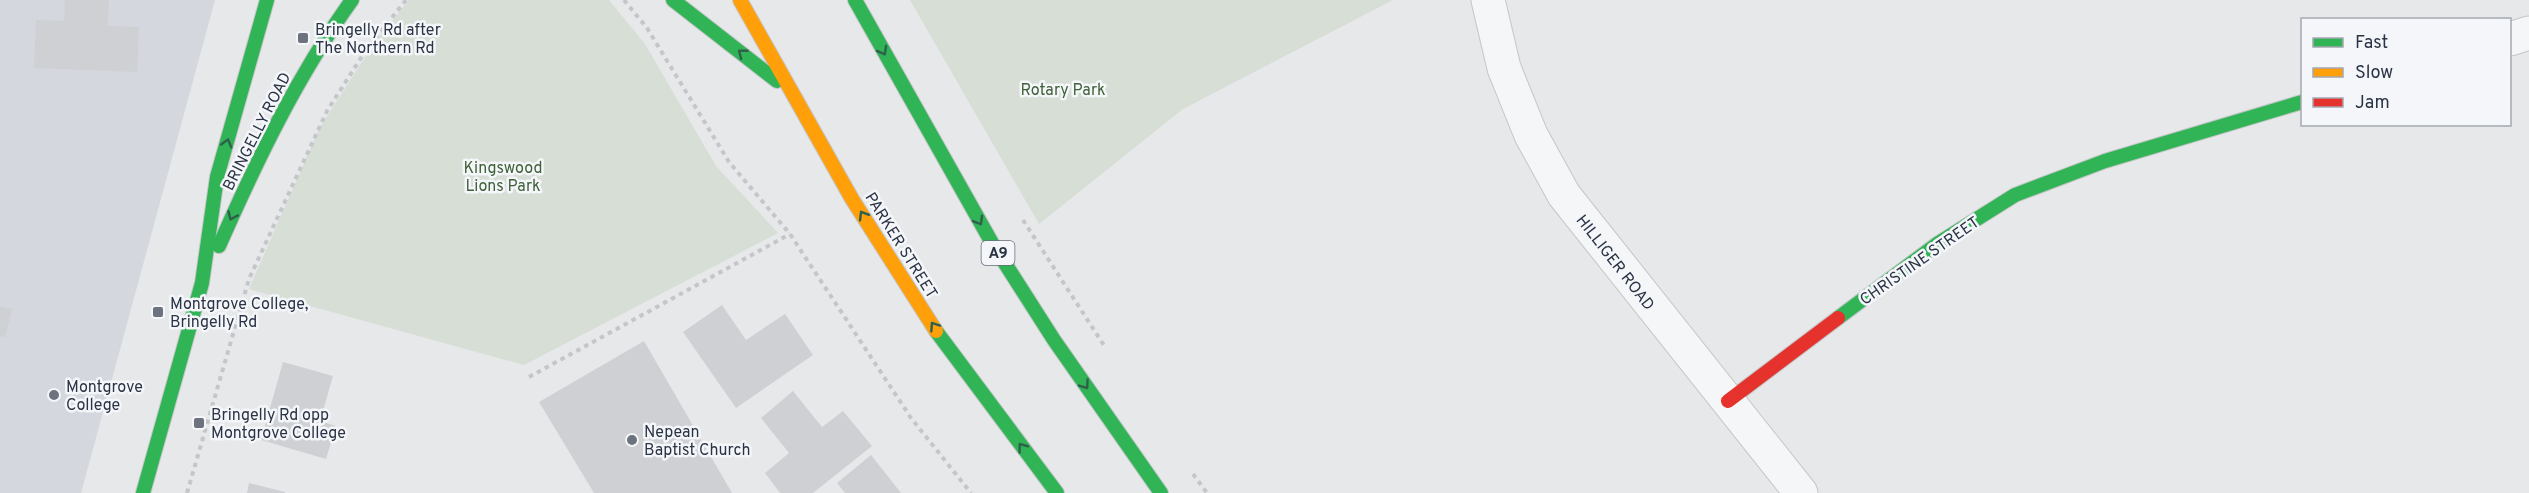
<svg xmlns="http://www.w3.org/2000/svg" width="2529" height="493" font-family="Overpass,sans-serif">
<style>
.built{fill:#d4d7dd}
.green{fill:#d6ded6}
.building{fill:#ced0d3}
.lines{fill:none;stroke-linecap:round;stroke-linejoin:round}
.street-casing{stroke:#c4c6c8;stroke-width:35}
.fast-casing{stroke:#c4c6c8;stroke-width:16}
.slow-casing{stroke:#c4c6c8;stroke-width:16}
.jam-casing{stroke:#c4c6c8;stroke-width:16}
.path{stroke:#c5c6ca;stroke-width:4;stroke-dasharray:4.5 4.5;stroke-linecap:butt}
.street{stroke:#f5f6f7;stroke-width:33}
.fast{stroke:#30b455;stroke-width:14}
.slow{stroke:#ff9f0a;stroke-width:14}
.jam{stroke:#e5322d;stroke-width:14}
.oneway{stroke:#2d614b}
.poi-dot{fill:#6c737f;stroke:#f4f6f9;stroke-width:2}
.labels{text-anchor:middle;stroke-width:5;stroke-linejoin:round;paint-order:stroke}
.shield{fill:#f4f6f9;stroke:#676e7b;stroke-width:1.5}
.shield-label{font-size:15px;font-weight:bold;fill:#2b3445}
.poi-label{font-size:16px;fill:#2b3445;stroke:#f4f6f9;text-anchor:start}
.park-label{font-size:16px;fill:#3f6138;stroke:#f4f6f9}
.street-label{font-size:16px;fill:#2b3445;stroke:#f4f6f9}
</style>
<rect width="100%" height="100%" fill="#e6e8ea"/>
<path class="built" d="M0,0H215L81,493H0Z"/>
<g class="green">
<path d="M409,0H609L645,44L716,166L778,233L524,365L249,289L319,129L374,43Z"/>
<path d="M910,0H1393L1183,109L1039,224Z"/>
</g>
<g class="building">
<path d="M65,0H109L108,26L139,27L137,72L34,68L36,20L64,21Z"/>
<path d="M722,305L746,340L785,314L813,355L736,408L683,332Z"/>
<path d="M0,307L12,309L5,337L0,336Z"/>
<path d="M644,341L732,493H594L539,402Z"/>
<path d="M283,362L333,376L320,421L336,426L326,459L261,440Z"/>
<path d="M793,391L822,427L843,411L872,446L813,493H780L765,473L789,453L761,418Z"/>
<path d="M871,455L901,493H845L837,483Z"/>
<path d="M249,483L285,492V493H247Z"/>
</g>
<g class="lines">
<defs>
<g id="street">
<path d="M1488,0L1504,68L1531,135L1564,195L1801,493"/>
<path d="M2510,39L2529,33"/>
</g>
<g id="fast">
<path d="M673,0L777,81"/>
<path d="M855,0L992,243L1054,340L1161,493"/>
<path d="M219,246C257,160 297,76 352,0"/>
<path d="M1838,318L1937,244L2015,195L2105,161L2302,102"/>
<path d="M936,331L1057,493"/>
<path d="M143,493L202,283L217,177L267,0"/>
</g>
<path id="slow" d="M740,0L852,199L936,331"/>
<path id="jam" d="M1728,401L1838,318"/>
</defs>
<use href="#street" class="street-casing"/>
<use href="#fast" class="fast-casing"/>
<use href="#slow" class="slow-casing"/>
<use href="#jam" class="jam-casing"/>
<g class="path">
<path d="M624,0L647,28L729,162L790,234L911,418L971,493"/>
<path d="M1023,220L1105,347"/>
<path d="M529,377L790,234"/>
<path d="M1193,474L1207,493"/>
<path d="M187,493L249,279L327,111L366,50L406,0"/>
</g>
<use href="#street" class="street"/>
<use href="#fast" class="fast"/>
<use href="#slow" class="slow"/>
<use href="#jam" class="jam"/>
</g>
<defs><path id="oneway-chevron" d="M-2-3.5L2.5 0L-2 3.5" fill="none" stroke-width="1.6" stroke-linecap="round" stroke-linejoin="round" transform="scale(1.5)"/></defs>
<g class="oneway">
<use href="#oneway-chevron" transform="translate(883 51) rotate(61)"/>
<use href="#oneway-chevron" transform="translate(742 53) rotate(-142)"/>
<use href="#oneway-chevron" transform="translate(227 143) rotate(-74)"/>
<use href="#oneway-chevron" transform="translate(863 215) rotate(-121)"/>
<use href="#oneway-chevron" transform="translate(232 216) rotate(114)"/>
<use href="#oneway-chevron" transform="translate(979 221) rotate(60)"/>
<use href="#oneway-chevron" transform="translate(934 326) rotate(-124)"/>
<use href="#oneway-chevron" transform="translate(1085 385) rotate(55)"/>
<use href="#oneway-chevron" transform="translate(1022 447) rotate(-127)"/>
</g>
<g class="poi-dot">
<rect x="297" y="32" width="12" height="12" rx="3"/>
<rect x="152" y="306" width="12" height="12" rx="3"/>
<circle cx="54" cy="395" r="6"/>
<rect x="193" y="417" width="12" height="12" rx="3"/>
<circle cx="632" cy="440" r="6"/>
</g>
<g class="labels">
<rect class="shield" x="981.5" y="241" width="33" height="24" rx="4.5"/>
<g class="shield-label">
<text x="998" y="258">A9</text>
</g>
<g class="poi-label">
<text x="315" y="35">Bringelly Rd after<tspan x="315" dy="18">The Northern Rd</tspan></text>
<text x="170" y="309">Montgrove College,<tspan x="170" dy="18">Bringelly Rd</tspan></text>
<text x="66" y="392">Montgrove<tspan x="66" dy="18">College</tspan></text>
<text x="211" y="420">Bringelly Rd opp<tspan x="211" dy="18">Montgrove College</tspan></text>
<text x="644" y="437">Nepean<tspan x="644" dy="18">Baptist Church</tspan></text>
</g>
<g class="park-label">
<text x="1063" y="95">Rotary Park</text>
<text x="503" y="173">Kingswood<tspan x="503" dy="18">Lions Park</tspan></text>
</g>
<g class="street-label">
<text transform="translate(256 131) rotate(-63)" y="6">BRINGELLY ROAD</text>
<text transform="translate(902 245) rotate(58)" y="6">PARKER STREET</text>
<text transform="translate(1919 260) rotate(-35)" y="6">CHRISTINE STREET</text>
<text transform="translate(1616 262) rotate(52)" y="6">HILLIGER ROAD</text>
</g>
</g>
<rect x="2301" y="18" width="210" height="108" fill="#f4f6f9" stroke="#a4a8b1" stroke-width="1.5"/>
<rect x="2313" y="38" width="30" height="9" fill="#30b455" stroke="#a4a8b1" stroke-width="1.5"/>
<text x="2355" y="48" font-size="18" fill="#2b3445">Fast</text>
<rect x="2313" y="68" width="30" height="9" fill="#ff9f0a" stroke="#a4a8b1" stroke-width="1.5"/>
<text x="2355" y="78" font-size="18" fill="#2b3445">Slow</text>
<rect x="2313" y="98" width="30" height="9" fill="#e5322d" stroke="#a4a8b1" stroke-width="1.5"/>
<text x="2355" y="108" font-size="18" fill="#2b3445">Jam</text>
</svg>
